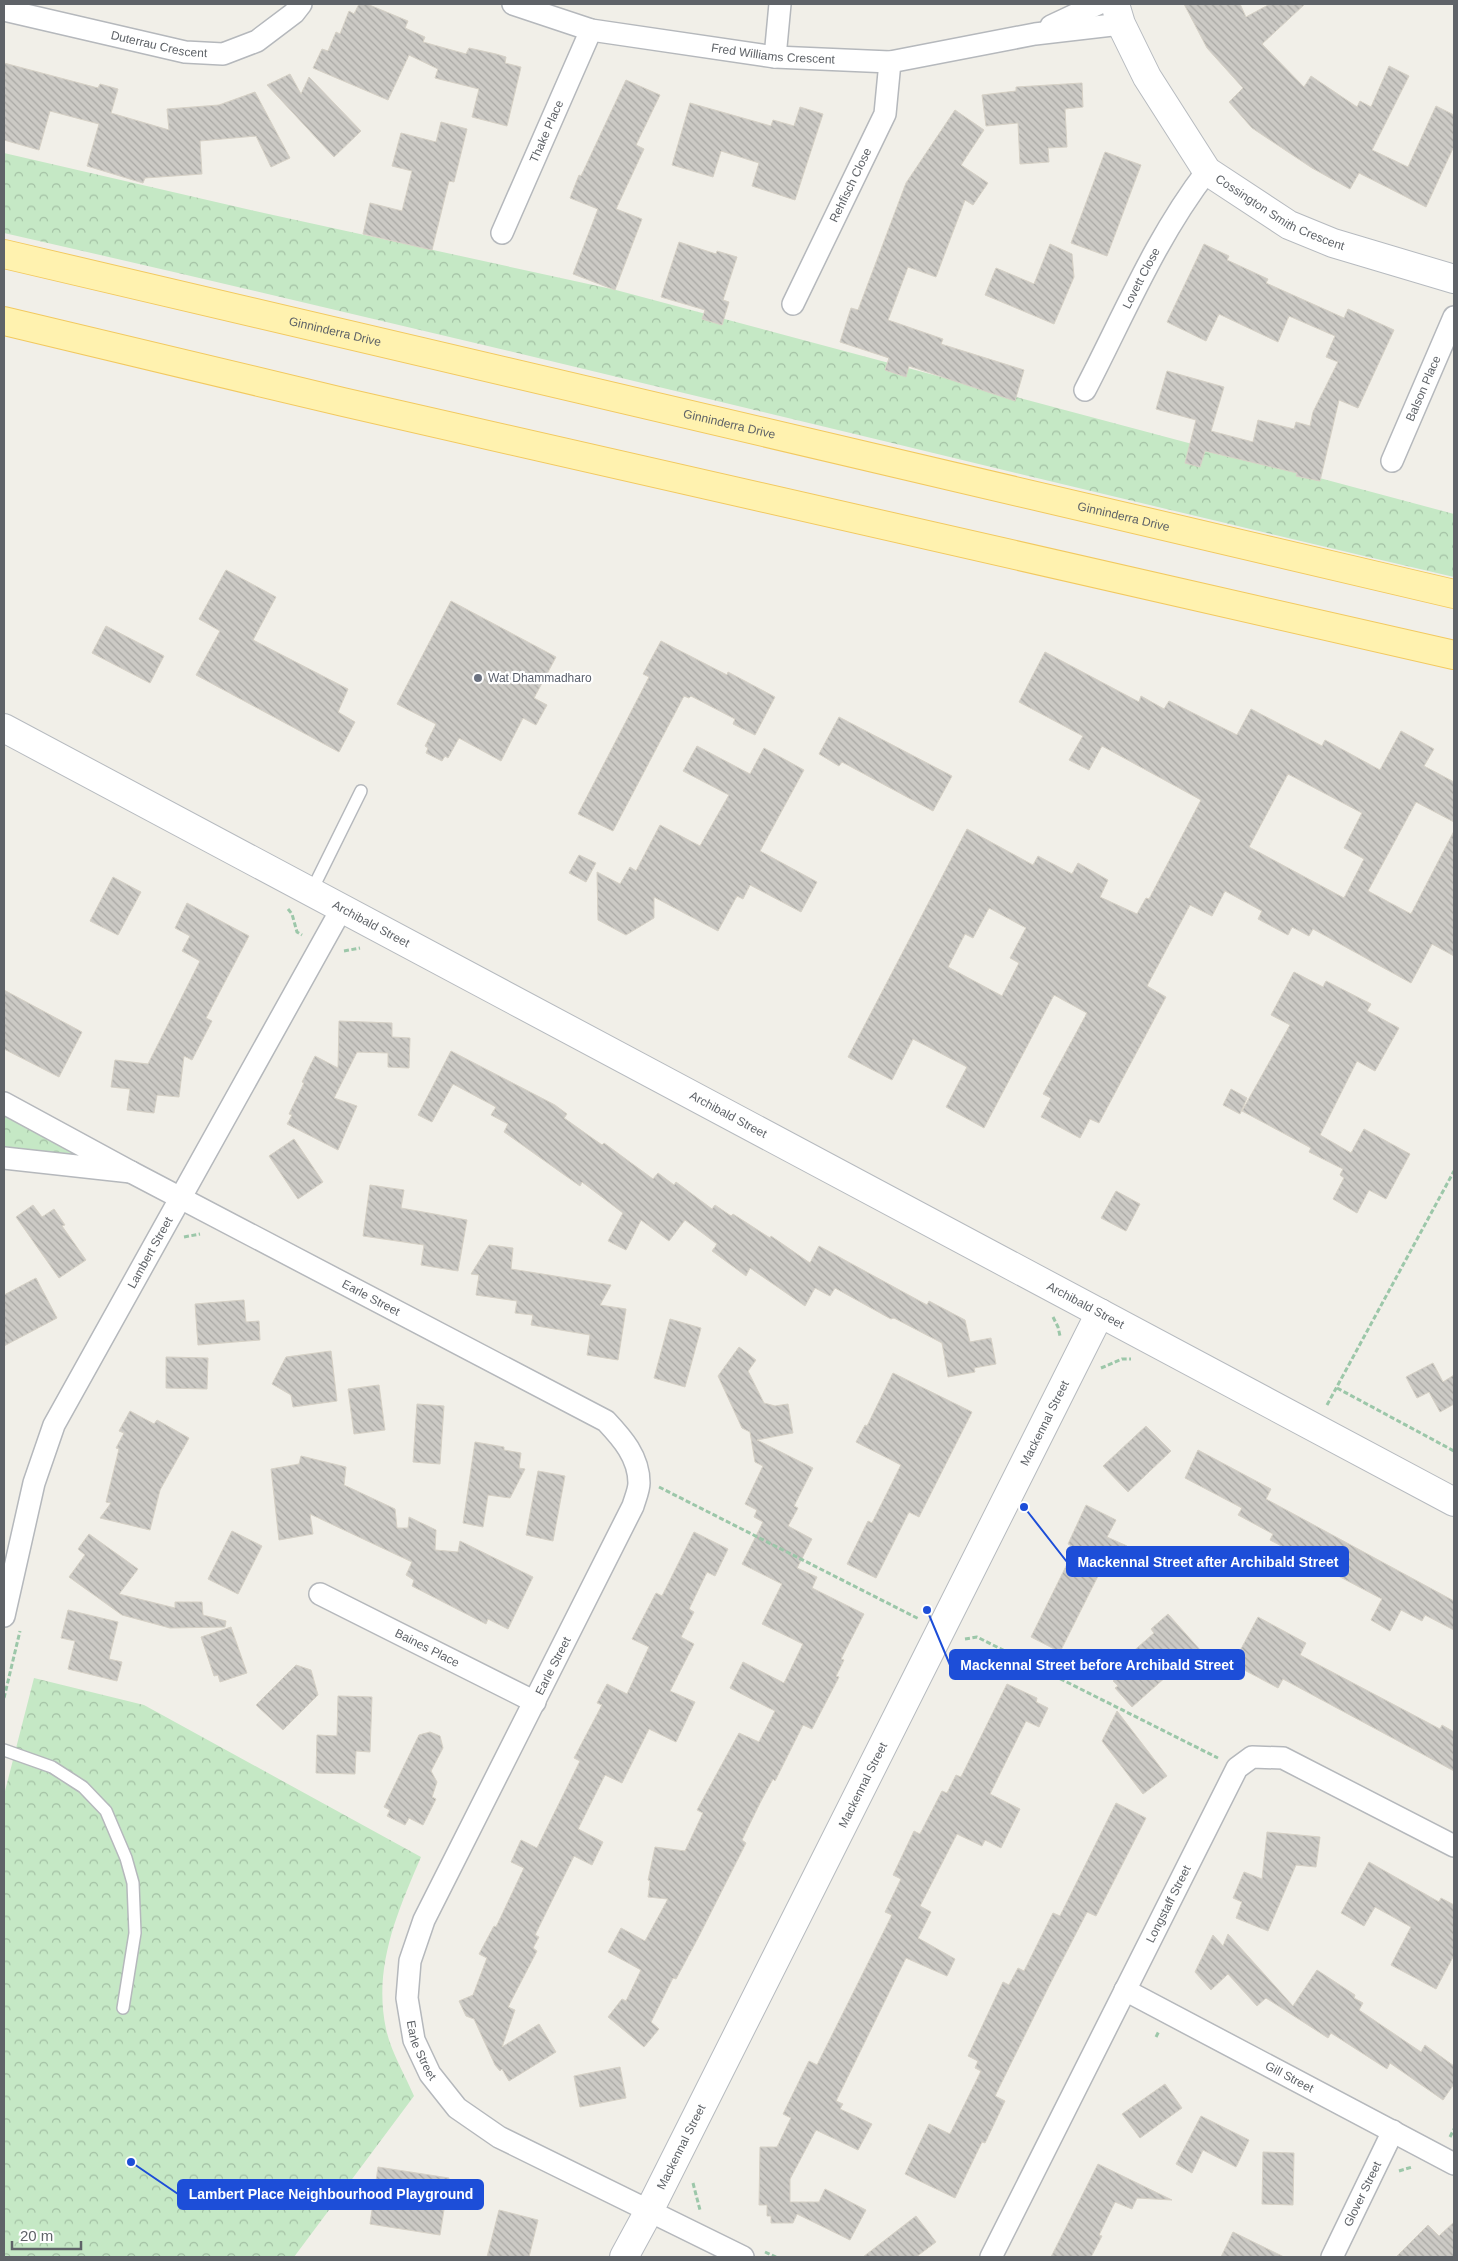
<svg xmlns="http://www.w3.org/2000/svg" width="1458" height="2261" font-family="Arial,sans-serif">
<style>
.forest{fill:url(#forest-crowns)}
.building{fill:url(#building-back-hatch);stroke:#d6d1c6;fill-rule:evenodd}
.lines{fill:none;stroke-linecap:round;stroke-linejoin:round}
.lane-casing{stroke:#b5b8bc;stroke-width:14}
.street-casing{stroke:#b5b8bc;stroke-width:24}
.secondary-casing{stroke:#b6babf;stroke-width:30}
.primary-casing{stroke:#f2c960;stroke-width:30}
.path{stroke:#9cc7a9;stroke-width:3;stroke-dasharray:5 2.5;stroke-linecap:butt}
.lane{stroke:#fff;stroke-width:11}
.street{stroke:#fff;stroke-width:21}
.secondary{stroke:#fff;stroke-width:28}
.primary{stroke:#fff2af;stroke-width:28}
.worship-dot{fill:#6b7280;stroke:#fff;stroke-width:2}
.labels{text-anchor:middle;stroke-width:4.5;stroke-linejoin:round;paint-order:stroke}
.street-label{font-size:12px;fill:#5f6368;stroke:#fff}
.worship-label{font-size:12px;fill:#5b616d;stroke:#fff;text-anchor:start}
.leader{fill:none;stroke:#1d4ed8;stroke-width:2}
.callout-dot{fill:#1d4ed8;stroke:#fff;stroke-width:2}
.callout{fill:#1d4ed8;stroke:#1d4ed8;stroke-width:2}
.callout-label{font-size:14px;text-anchor:middle;font-weight:bold;fill:#fff}
</style>
<defs>
<pattern id="forest-crowns" width="20" height="18" patternUnits="userSpaceOnUse" patternTransform="scale(1.25)"><rect width="20" height="18" fill="#c5e8c5"/><path d="M2 6a3 3 0 1 1 6 0M12 15a3 3 0 1 1 6 0" fill="none" stroke="#a3c0a4"/></pattern>
<pattern id="building-back-hatch" width="6" height="6" patternUnits="userSpaceOnUse" patternTransform="scale(1.25)"><rect width="6" height="6" fill="#cccac5"/><path d="M-1 5l2 2M0 0l6 6M5-1l2 2" fill="none" stroke="#a9a8a4"/></pattern>
</defs>
<rect width="100%" height="100%" fill="#f1efe8"/>
<g class="forest">
<path d="M4,153L264,213L616,290L1454,514V577C970,464 488,343 4,233Z"/>
<path d="M4,1103L131,1172L4,1158Z"/>
<path d="M34,1678L144,1705L421,1857C397,1913 373,1967 386,2029C391,2052 405,2075 414,2096L294,2257H4V1795Z"/>
</g>
<g class="building">
<path d="M359,4H367L408,21L405,28L425,37L423,42L466,54L469,48L496,54L506,57L505,63L521,67L507,126L472,117L479,89L435,78L438,69L409,55L388,100L313,68L322,49L328,51L336,32L340,34L349,11L354,14Z"/>
<path d="M1184,4H1240L1246,17L1270,4H1305L1262,44L1304,87L1311,76L1357,107L1360,101L1371,107L1389,66L1409,76L1372,150L1408,167L1436,106L1454,115V146L1426,207L1359,173L1350,189L1312,168L1252,128L1229,102L1243,88L1207,48Z"/>
<path d="M4,63L98,88L100,84L118,89L111,113L169,130L167,109L219,105L255,92L290,158L271,167L256,136L200,141L202,174L145,178L143,183L87,166L99,124L50,111L39,150L4,140Z"/>
<path d="M290,74L301,94L309,77L361,131L334,157L267,85Z"/>
<path d="M626,80L660,95L636,145L644,149L616,209L642,219L615,290L573,274L598,209L570,198L579,175L581,176Z"/>
<path d="M1082,83L1083,107L1065,109L1067,147L1048,148L1049,162L1020,164L1018,123L986,126L982,95L1016,91V87Z"/>
<path d="M690,103L771,126L773,120L794,126L800,107L823,114L795,200L752,186L759,163L721,151L713,177L672,165Z"/>
<path d="M955,110L984,130L961,165L988,183L973,205L965,200L936,277L908,267L888,320L943,339L941,344L1024,370L1015,401L909,366L906,377L885,370L889,358L840,342L851,308L858,310L906,183Z"/>
<path d="M441,122L467,129L454,182L449,181L432,250L363,234L370,203L402,211L412,171L392,166L401,133L436,142Z"/>
<path d="M1105,152L1141,165L1107,256L1071,243Z"/>
<path d="M679,242L716,254L717,251L737,257L723,300L729,302L722,325L702,319L705,310L661,297Z"/>
<path d="M1050,244L1072,254L1074,277L1054,324L985,295L996,268L1034,284Z"/>
<path d="M1204,244L1229,256L1227,260L1268,279L1266,283L1344,318L1348,309L1394,330L1358,408L1339,400L1320,481L1296,476L1297,473L1205,451L1200,467L1185,463L1196,420L1156,409L1167,371L1224,387L1211,431L1253,442L1258,420L1294,429L1296,422L1310,426L1313,412L1338,362L1326,357L1335,336L1289,316L1278,342L1219,314L1206,341L1167,322Z"/>
<path d="M226,570L276,597L253,640L348,689L338,712L355,722L339,752L196,675L220,631L199,619Z"/>
<path d="M451,601L556,657L534,698L547,705L536,725L523,718L501,761L459,738L448,758L445,756L442,761L426,753L428,748L425,746L436,724L397,704Z"/>
<path d="M106,626L164,656L150,683L92,653Z"/>
<path d="M661,641L727,675L728,672L775,697L755,735L733,724L735,719L691,696L689,698L684,696L613,831L578,814L649,677L643,674Z"/>
<path d="M1045,652L1139,702L1141,696L1164,709L1169,701L1237,735L1251,709L1322,746L1325,740L1380,770L1401,731L1434,749L1424,766L1454,782V822L1416,802L1368,891L1411,914L1454,831V956L1432,944L1411,983L1313,929L1309,936L1292,927L1288,935L1258,919L1262,911L1225,891L1212,916L1190,905L1147,986L1166,997L1099,1123L1090,1119L1080,1138L1041,1117L1051,1098L1043,1094L1087,1013L1054,995L984,1128L946,1107L967,1067L913,1039L892,1080L848,1057L967,829L1033,865L1038,856L1072,874L1078,863L1108,880L1100,897L1137,914L1146,898L1149,899L1201,800L1102,746L1089,770L1069,760L1083,736L1019,702ZM1288,774L1362,813L1344,848L1364,859L1344,898L1249,847ZM989,908L1026,928L1010,958L1019,963L1002,996L948,967L965,934L973,938Z"/>
<path d="M839,717L952,776L933,811L842,762L839,766L819,754Z"/>
<path d="M697,746L750,774L764,748L804,770L760,851L817,882L801,912L750,885L743,899L737,896L718,931L654,897V918L626,935L598,920L597,872L620,884L630,867L636,871L660,825L700,846L729,795L683,771Z"/>
<path d="M579,855L596,863L586,882L569,873Z"/>
<path d="M113,877L141,892L118,935L90,921Z"/>
<path d="M187,903L249,936L206,1018L212,1021L192,1060L184,1056L179,1097L157,1095L154,1113L127,1110L130,1089L111,1087L115,1060L148,1064L200,961L182,951L190,936L175,928Z"/>
<path d="M1294,972L1323,987L1326,981L1371,1004L1367,1011L1399,1028L1375,1071L1357,1061L1320,1135L1351,1153L1364,1129L1410,1154L1386,1199L1369,1190L1357,1213L1333,1199L1344,1178L1340,1175L1343,1169L1309,1152L1311,1148L1242,1111L1290,1025L1271,1015Z"/>
<path d="M4,990L82,1032L59,1077L4,1049Z"/>
<path d="M339,1021L392,1023V1037L410,1038L409,1068L388,1067V1053L357,1052L334,1098L357,1106L338,1150L287,1124L292,1115L289,1114L304,1083L302,1082L315,1056L338,1068Z"/>
<path d="M451,1051L555,1105L567,1114L564,1118L602,1145L604,1143L653,1179L658,1173L674,1185L676,1182L712,1209L715,1205L731,1216L733,1214L770,1238L771,1236L810,1263L819,1246L927,1305L929,1301L965,1320L970,1342L991,1338L996,1364L974,1368L975,1372L948,1377L942,1343L894,1318L891,1319L835,1288L830,1296L815,1288L805,1306L750,1268L746,1276L712,1251L717,1244L685,1220L669,1241L641,1220L626,1250L608,1241L623,1213L582,1182L580,1186L504,1132L508,1124L491,1115L496,1107L453,1084L432,1122L418,1115Z"/>
<path d="M1231,1089L1247,1098L1240,1114L1223,1105Z"/>
<path d="M294,1139L323,1182L298,1199L269,1156Z"/>
<path d="M370,1185L404,1190L401,1208L467,1220L458,1271L421,1265L424,1245L363,1236Z"/>
<path d="M1116,1191L1140,1204L1126,1231L1101,1218Z"/>
<path d="M33,1205L42,1217L54,1209L65,1225L62,1226L86,1260L59,1278L16,1217Z"/>
<path d="M489,1245L513,1248L511,1269L611,1285L600,1305L626,1309L618,1360L587,1355L590,1335L531,1325L533,1315L515,1313L517,1301L476,1295L479,1275L471,1274Z"/>
<path d="M36,1278L57,1318L4,1346V1295Z"/>
<path d="M244,1300L246,1322L259,1321L260,1340L198,1345L195,1304Z"/>
<path d="M670,1319L701,1328L685,1387L654,1378Z"/>
<path d="M739,1347L756,1360L748,1371L764,1403L775,1406L788,1404L793,1433L757,1440L813,1468L794,1506L798,1508L788,1526L812,1539L797,1568L817,1577L812,1588L864,1614L841,1659L844,1660L836,1676L839,1677L812,1729L803,1725L775,1781L773,1779L760,1803L742,1840L746,1843L698,1938L676,1979L673,1978L651,2022L659,2029L644,2047L608,2017L622,1999L626,2001L641,1970L608,1952L621,1928L645,1941L668,1899L648,1897L650,1881L648,1880L655,1847L685,1851L703,1813L697,1810L739,1733L759,1742L775,1711L730,1688L743,1662L784,1683L803,1644L762,1624L782,1584L742,1564L763,1522L754,1517L757,1510L745,1504L763,1466L755,1462L750,1432L742,1428L718,1376Z"/>
<path d="M331,1351L337,1401L293,1407L291,1395L272,1384L286,1357Z"/>
<path d="M166,1357L208,1358L207,1389L166,1388Z"/>
<path d="M1433,1363L1443,1382L1454,1375V1404L1440,1412L1429,1392L1417,1398L1406,1377Z"/>
<path d="M893,1373L972,1412L919,1517L909,1512L876,1578L847,1564L868,1521L872,1523L901,1465L856,1442L865,1425L867,1426Z"/>
<path d="M379,1385L385,1430L354,1434L348,1389Z"/>
<path d="M417,1404L444,1406L440,1464L413,1462Z"/>
<path d="M130,1411L154,1424L157,1420L189,1438L160,1490L150,1530L100,1518L111,1503L106,1502L119,1449L116,1448L124,1433L119,1431Z"/>
<path d="M1146,1426L1171,1451L1128,1492L1103,1466Z"/>
<path d="M475,1442L504,1447V1450L521,1453L519,1468L525,1469L510,1498L488,1495L483,1527L463,1523Z"/>
<path d="M1198,1450L1271,1489L1266,1499L1454,1601V1630L1425,1615L1422,1621L1401,1610L1390,1631L1371,1620L1382,1599L1270,1540L1273,1534L1238,1515L1242,1508L1185,1478Z"/>
<path d="M301,1456L346,1467L344,1485L395,1509L397,1528H408L409,1517L436,1530L435,1550L458,1552L460,1541L533,1577L508,1629L488,1619L486,1624L412,1586L414,1580L406,1575L412,1562L310,1514L313,1534L279,1540L271,1469L299,1464Z"/>
<path d="M538,1471L565,1476L553,1541L526,1535Z"/>
<path d="M1086,1505L1116,1520L1107,1537L1127,1546L1116,1568L1105,1562L1060,1652L1031,1637L1075,1548L1068,1544Z"/>
<path d="M232,1531L262,1546L238,1594L208,1579Z"/>
<path d="M694,1532L728,1549L715,1576L707,1572L689,1609L694,1612L681,1637L694,1644L670,1691L695,1702L676,1742L649,1729L622,1783L605,1775L578,1829L603,1842L592,1865L574,1856L535,1935L539,1937L533,1948L537,1951L508,2007L515,2010L502,2047L539,2024L556,2052L509,2081L502,2069L500,2071L495,2065L474,2019L466,2016L459,2001L473,1995L487,1958L479,1954L494,1926L496,1927L524,1868L511,1862L521,1840L537,1848L580,1761L574,1758L602,1705L597,1703L607,1684L627,1694L649,1647L632,1639L656,1593L662,1596Z"/>
<path d="M89,1534L138,1569L119,1594L175,1608V1602H202L203,1615L226,1621L225,1627L170,1628L122,1615L69,1577L85,1555L78,1549Z"/>
<path d="M68,1610L118,1622L109,1659L122,1662L117,1681L68,1669L75,1641L61,1638Z"/>
<path d="M1168,1614L1202,1652L1189,1663L1185,1660L1132,1707L1115,1688L1118,1686L1113,1681L1135,1662L1129,1655L1154,1633L1151,1629Z"/>
<path d="M1258,1617L1306,1643L1300,1655L1440,1729L1442,1725L1454,1732V1771L1283,1679L1278,1688L1233,1664Z"/>
<path d="M231,1627L247,1673L220,1682L218,1675L214,1676L201,1637Z"/>
<path d="M296,1665L311,1670L318,1695L283,1730L256,1705Z"/>
<path d="M1007,1684L1037,1698L1036,1702L1048,1708L1039,1727L1026,1721L990,1794L1020,1809L1001,1848L985,1840L982,1846L957,1834L920,1906L931,1912L918,1938L955,1959L947,1976L906,1958L836,2101L843,2104L840,2109L872,2124L858,2150L816,2130L790,2179V2202H819L825,2189L866,2210L850,2240L797,2214L793,2223H771V2216H767V2205H759L760,2147H777L791,2118L783,2114L809,2061L817,2065L892,1915L885,1912L901,1879L893,1875L914,1831L920,1834L942,1791L947,1793L956,1775L961,1777Z"/>
<path d="M338,1696L372,1697L370,1752L356,1751L355,1774L316,1773L317,1735L337,1736Z"/>
<path d="M1117,1711L1167,1776L1143,1794L1102,1741Z"/>
<path d="M430,1732L440,1736L443,1748L431,1771L437,1782L432,1797L436,1799L423,1825L409,1818L405,1825L387,1816L390,1810L384,1807L419,1735Z"/>
<path d="M1116,1803L1146,1818L1096,1916L1087,1912L1050,1984L995,2096L1005,2101L985,2143L982,2142L955,2198L905,2174L929,2124L950,2134L981,2071L975,2068L978,2061L968,2056L1003,1982L1009,1985L1018,1968L1024,1971L1053,1913L1060,1916Z"/>
<path d="M1267,1832L1320,1837L1316,1867L1296,1865L1268,1931L1236,1918L1242,1902L1233,1898L1244,1872L1262,1879Z"/>
<path d="M1369,1862L1439,1902L1441,1898L1454,1905V1955L1436,1989L1391,1965L1411,1927L1375,1907L1364,1926L1341,1913Z"/>
<path d="M1228,1934L1293,2006L1317,1970L1355,1995L1354,1998L1363,2003L1359,2010L1421,2052L1425,2045L1454,2066V2084L1443,2100L1390,2063L1387,2069L1331,2033L1328,2038L1266,1998L1257,2006L1228,1974L1211,1990L1195,1972L1213,1935L1223,1946Z"/>
<path d="M620,2067L626,2098L580,2107L574,2076Z"/>
<path d="M1165,2084L1182,2108L1140,2138L1122,2114Z"/>
<path d="M1201,2116L1249,2140L1236,2167L1203,2150L1192,2173L1176,2164Z"/>
<path d="M1263,2152L1294,2153L1293,2205L1262,2204Z"/>
<path d="M1098,2164L1172,2200L1137,2198L1132,2209L1115,2202L1099,2235L1102,2236L1091,2257H1051Z"/>
<path d="M378,2167L449,2178L440,2235L370,2224Z"/>
<path d="M499,2210L538,2220L529,2257H487Z"/>
<path d="M916,2216L936,2242L916,2257H863Z"/>
<path d="M1454,2222V2257H1396L1428,2225L1439,2236Z"/>
<path d="M1233,2232L1284,2257H1221Z"/>
</g>
<g class="lines">
<defs>
<g id="lane">
<path d="M311,892L361,791"/>
<path d="M4,1750L52,1767L83,1787L106,1811L126,1858L133,1883L135,1933L123,2008"/>
</g>
<g id="street">
<path id="s1" d="M513,4L591,30L775,57L890,62L1035,34L1121,24"/>
<path id="s2" d="M4,10L185,52L223,54L257,41L294,13L301,4"/>
<path d="M1051,26L1098,4"/>
<path d="M775,57L780,4"/>
<path id="s3" d="M502,233L591,30"/>
<path id="s4" d="M793,304L885,114L890,62"/>
<path id="s5" d="M1085,390C1123,317 1156,237 1207,171"/>
<path id="s6" d="M1392,461L1454,317"/>
<path d="M4,1103L131,1172L4,1158"/>
<path id="s7" d="M131,1172L606,1421C622,1438 639,1457 639,1483C639,1490 635,1499 633,1506L424,1920L410,1961L407,1998L414,2040L430,2074L457,2108L499,2137L743,2257"/>
<path id="s8" d="M320,1594L535,1702"/>
<path id="s9" d="M4,1616L34,1483L54,1425L342,908"/>
<path id="s10" d="M1125,1990L1454,2164"/>
<path id="s11" d="M991,2257L1237,1768L1252,1757L1283,1758L1454,1846"/>
<path id="s12" d="M1332,2257L1393,2131"/>
</g>
<g id="secondary">
<path id="s13" d="M1115,4L1121,24L1147,77L1207,171L1289,225L1333,243L1454,279"/>
<path id="s14" d="M4,728L1454,1502"/>
<path id="s15" d="M624,2257L649,2211L1100,1313"/>
</g>
<g id="primary">
<path id="s16" d="M4,254L1454,594"/>
<path d="M4,321L343,402L1454,655"/>
</g>
</defs>
<use href="#lane" class="lane-casing"/>
<use href="#street" class="street-casing"/>
<use href="#secondary" class="secondary-casing"/>
<use href="#primary" class="primary-casing"/>
<g class="path">
<path d="M288,909L292,914L297,932L302,935"/>
<path d="M344,951L360,948"/>
<path d="M184,1237L200,1234"/>
<path d="M1053,1317L1058,1327L1060,1336"/>
<path d="M1101,1368L1122,1359H1131"/>
<path d="M1337,1388L1454,1451"/>
<path d="M1327,1405L1454,1171"/>
<path d="M659,1487L919,1619"/>
<path d="M965,1639L977,1637L1218,1758"/>
<path d="M4,1698L20,1631"/>
<path d="M1156,2037L1159,2031"/>
<path d="M1450,2137L1454,2129"/>
<path d="M1399,2171L1412,2167"/>
<path d="M693,2183L700,2210"/>
<path d="M765,2252L776,2257"/>
</g>
<use href="#lane" class="lane"/>
<use href="#street" class="street"/>
<use href="#secondary" class="secondary"/>
<use href="#primary" class="primary"/>
</g>
<circle class="worship-dot" cx="478" cy="678" r="5"/>
<g class="labels">
<g class="street-label">
<text dy="4" stroke="none"><textPath href="#s2" startOffset="159">Duterrau Crescent</textPath></text>
<text dy="4" stroke="none"><textPath href="#s1" startOffset="266">Fred Williams Crescent</textPath></text>
<text dy="4" stroke="none"><textPath href="#s3" startOffset="111">Thake Place</textPath></text>
<text dy="4" stroke="none"><textPath href="#s4" startOffset="132">Rehfisch Close</textPath></text>
<text dy="4" stroke="none"><textPath href="#s13" startOffset="276">Cossington Smith Crescent</textPath></text>
<text dy="4" stroke="none"><textPath href="#s5" startOffset="125">Lovett Close</textPath></text>
<text dy="4" stroke="none"><textPath href="#s16" startOffset="340">Ginninderra Drive</textPath></text>
<text dy="4" stroke="none"><textPath href="#s6" startOffset="79">Balson Place</textPath></text>
<text dy="4" stroke="none"><textPath href="#s16" startOffset="745">Ginninderra Drive</textPath></text>
<text dy="4" stroke="none"><textPath href="#s16" startOffset="1150">Ginninderra Drive</textPath></text>
<text dy="4" stroke="none"><textPath href="#s14" startOffset="416">Archibald Street</textPath></text>
<text dy="4" stroke="none"><textPath href="#s14" startOffset="821">Archibald Street</textPath></text>
<text dy="4" stroke="none"><textPath href="#s9" startOffset="395">Lambert Street</textPath></text>
<text dy="4" stroke="none"><textPath href="#s7" startOffset="271">Earle Street</textPath></text>
<text dy="4" stroke="none"><textPath href="#s14" startOffset="1226">Archibald Street</textPath></text>
<text dy="4" stroke="none"><textPath href="#s15" startOffset="934">Mackennal Street</textPath></text>
<text dy="4" stroke="none"><textPath href="#s8" startOffset="120">Baines Place</textPath></text>
<text transform="translate(553 1666) rotate(-63)" y="4">Earle Street</text>
<text dy="4" stroke="none"><textPath href="#s15" startOffset="529">Mackennal Street</textPath></text>
<text dy="4" stroke="none"><textPath href="#s11" startOffset="395">Longstaff Street</textPath></text>
<text dy="4" stroke="none"><textPath href="#s7" startOffset="1231">Earle Street</textPath></text>
<text dy="4" stroke="none"><textPath href="#s10" startOffset="186">Gill Street</textPath></text>
<text dy="4" stroke="none"><textPath href="#s15" startOffset="124">Mackennal Street</textPath></text>
<text dy="4" stroke="none"><textPath href="#s12" startOffset="70">Glover Street</textPath></text>
</g>
<g class="worship-label">
<text x="488" y="682">Wat Dhammadharo</text>
</g>
</g>
<path class="leader" d="M1024 1507L1067 1562M927 1610L950 1665M131 2162L178 2194"/>
<g class="callout-dot">
<circle cx="1024" cy="1507" r="5"/>
<circle cx="927" cy="1610" r="5"/>
<circle cx="131" cy="2162" r="5"/>
</g>
<g class="callout">
<rect x="1067" y="1547" width="281" height="29" rx="5"/>
<rect x="950" y="1650" width="294" height="29" rx="5"/>
<rect x="178" y="2180" width="305" height="29" rx="5"/>
</g>
<g class="callout-label">
<text x="1208" y="1567">Mackennal Street after Archibald Street</text>
<text x="1097" y="1670">Mackennal Street before Archibald Street</text>
<text x="331" y="2199">Lambert Place Neighbourhood Playground</text>
</g>
<rect width="1458" height="2261" fill="none" stroke="#5f6368" stroke-width="10"/>
<path d="M12 2241v8h69v-8" fill="none" stroke="#5f6368" stroke-width="2.5"/>
<text x="20" y="2241" font-size="15" fill="#5f6368" stroke="#ffffff" stroke-width="4" paint-order="stroke">20 m</text>
</svg>
